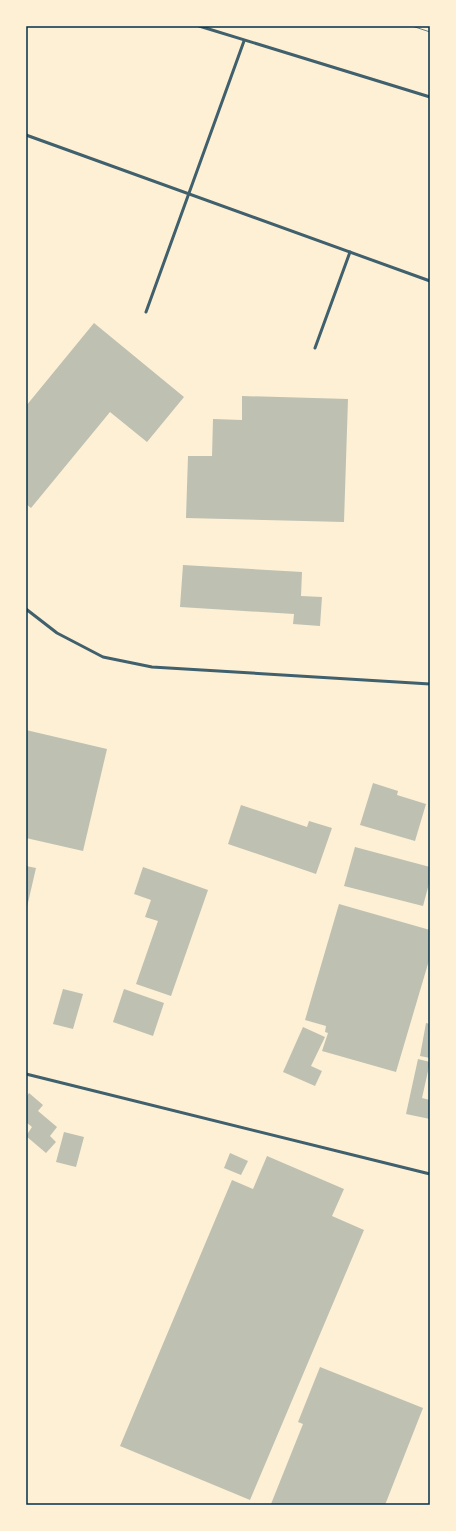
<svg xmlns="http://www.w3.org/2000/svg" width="456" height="1531" font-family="Karla,sans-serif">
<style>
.building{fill:#bec0b2}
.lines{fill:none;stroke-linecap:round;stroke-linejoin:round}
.service{stroke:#3f606c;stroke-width:3}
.tram{stroke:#657d81;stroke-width:1}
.neatline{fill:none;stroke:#003049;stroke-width:1.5}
</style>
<rect width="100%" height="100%" fill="#fdf0d5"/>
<g class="building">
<path d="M94,323L184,397L147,442L110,412L31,508L26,504V406Z"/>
<path d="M242,396L348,399L344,522L186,518L188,456H212L213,419L242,420Z"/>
<path d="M183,565L302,572L301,596L322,597L320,626L293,624L294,614L180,607Z"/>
<path d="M26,730L107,749L83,851L26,838Z"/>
<path d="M373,783L398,791L397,795L426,804L415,841L360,825Z"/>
<path d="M241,805L307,827L309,821L332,828L316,874L228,844Z"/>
<path d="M355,847L430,867V880L423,906L344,886Z"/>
<path d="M26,866L36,868L27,907H26Z"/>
<path d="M143,867L208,890L171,996L136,984L158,921L145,917L151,900L134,894Z"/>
<path d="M339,904L430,930V957L396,1072L322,1051L328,1033L325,1032L326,1026L305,1020Z"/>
<path d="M63,989L83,994L73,1029L53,1024Z"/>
<path d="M124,989L164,1003L153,1036L113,1022Z"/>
<path d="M426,1023L430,1024V1058L420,1056Z"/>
<path d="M303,1027L325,1037L311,1066L322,1071L315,1086L283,1072Z"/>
<path d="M418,1059L430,1062L422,1098L430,1100V1119L406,1114Z"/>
<path d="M29,1093L43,1105L38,1111L57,1127L50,1136L56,1142L46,1153L26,1136L32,1127L26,1122V1097Z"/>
<path d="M64,1132L84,1137L76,1167L56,1162Z"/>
<path d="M230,1153L248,1161L241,1175L224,1168Z"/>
<path d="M267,1156L344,1189L332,1216L364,1230L250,1500L120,1446L232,1180L253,1189Z"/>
<path d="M320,1367L423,1408L385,1505L271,1504L303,1424L298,1422Z"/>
</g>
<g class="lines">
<g class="service">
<path d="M199,26L430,97"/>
<path d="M26,135L430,281"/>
<path d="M146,312L244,41"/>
<path d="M315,348L350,252"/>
<path d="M26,609L57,633L103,657L152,667L430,684"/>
<path d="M26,1074L430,1174"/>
</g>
<path class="tram" d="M412,26L430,32"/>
</g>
<rect width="456" height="1531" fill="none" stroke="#fdf0d5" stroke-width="54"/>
<rect x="27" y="27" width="402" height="1477" class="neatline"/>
</svg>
